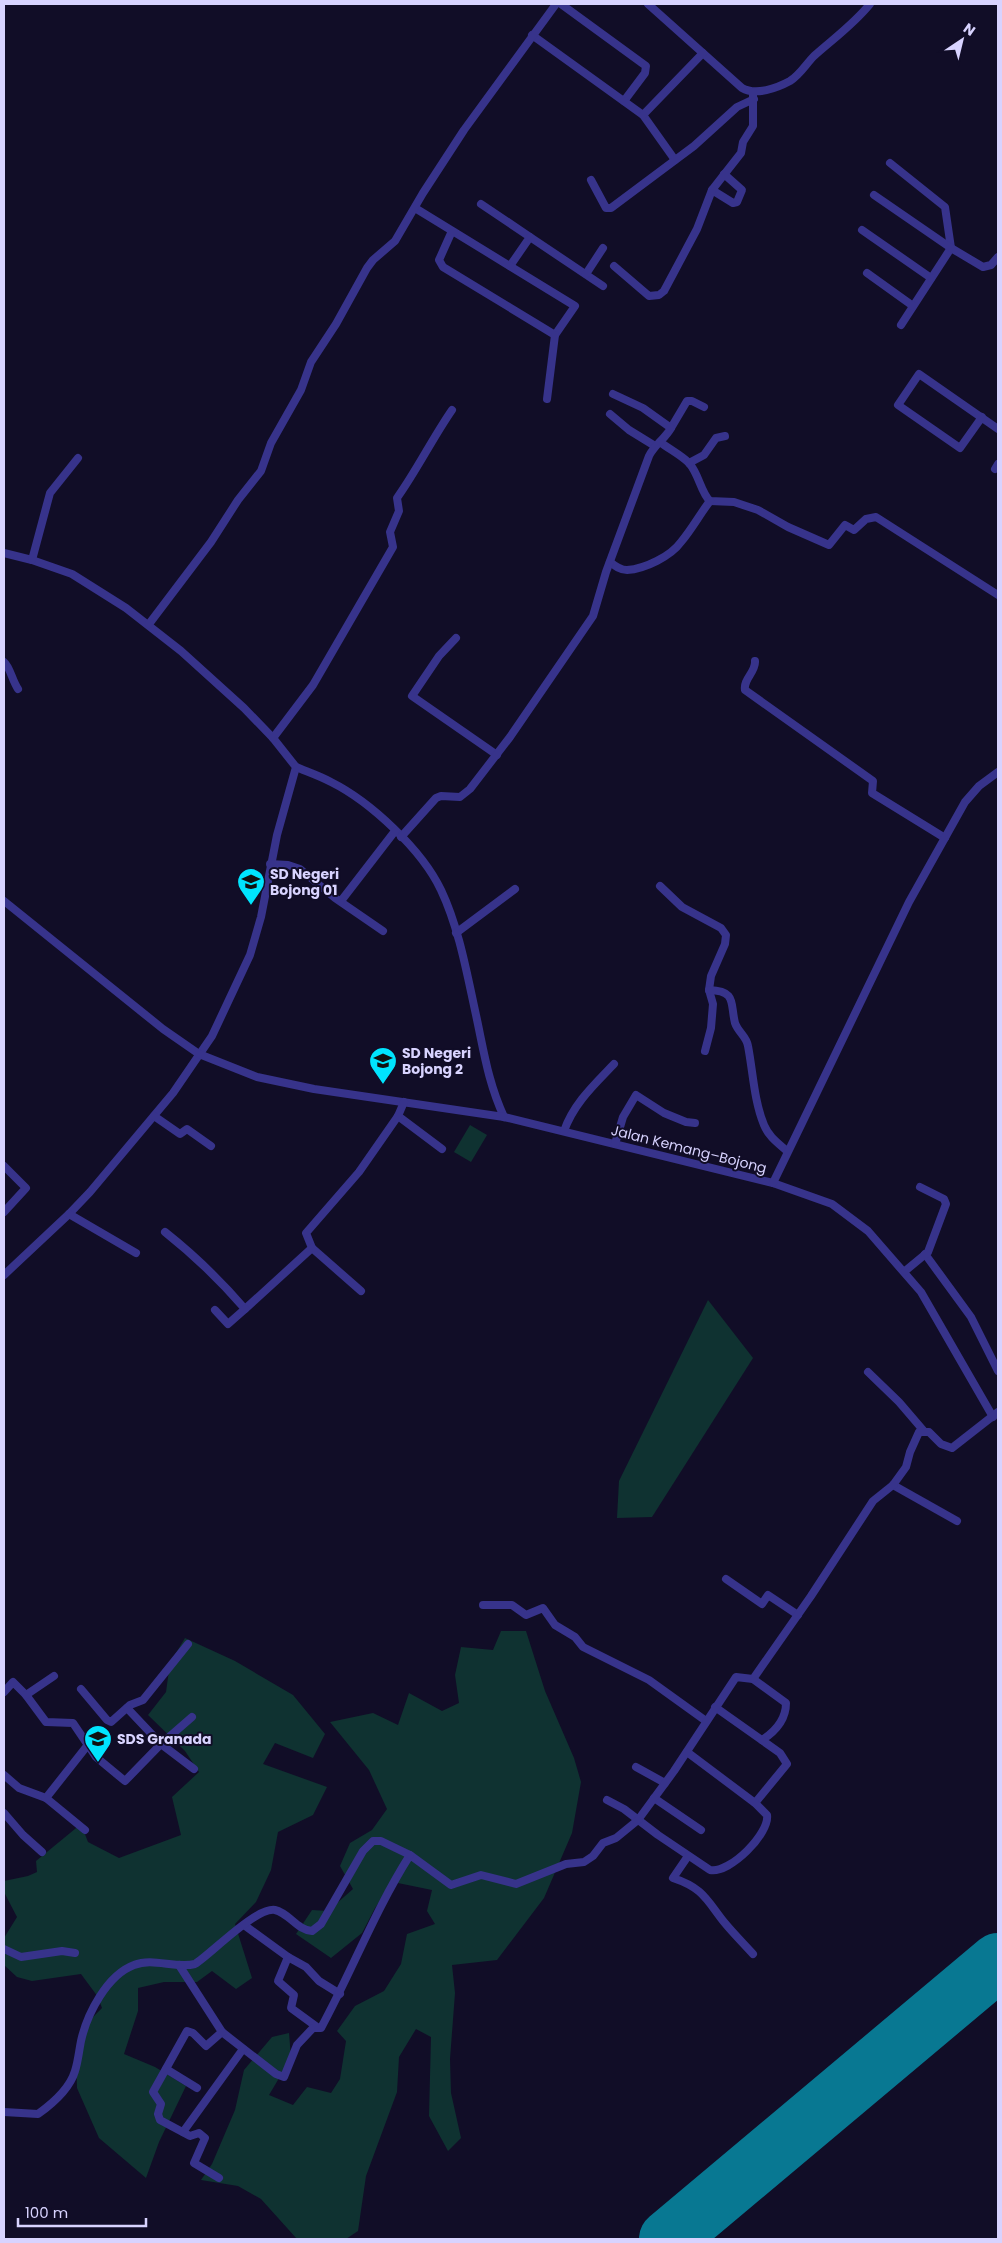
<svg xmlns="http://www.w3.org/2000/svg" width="1002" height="2243" font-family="Poppins,sans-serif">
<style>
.green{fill:#0f3231}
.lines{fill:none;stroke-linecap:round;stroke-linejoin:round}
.runway{stroke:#087892;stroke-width:58}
.minor{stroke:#37338b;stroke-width:8}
.labels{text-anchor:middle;stroke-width:4;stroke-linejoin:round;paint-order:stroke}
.poi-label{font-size:14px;font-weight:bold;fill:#d8d3ff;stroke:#110d27;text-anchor:start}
.street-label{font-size:14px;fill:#d8d3ff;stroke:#110d27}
</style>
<rect width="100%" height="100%" fill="#110d27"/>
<g class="green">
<path d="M470,1125L487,1135L471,1162L454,1152Z"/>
<path d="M708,1300L753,1358L652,1517L617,1518L619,1481Z"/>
<path d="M501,1631H526L545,1691L574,1758L581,1782L572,1833L544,1898L497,1960L452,1965L455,1993L450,2059L451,2093L461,2138L448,2151L429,2116L431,2037L416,2029L399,2057L397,2092L366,2176L358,2231L346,2239H297L261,2199L238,2186L201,2180L212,2164L235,2110L244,2070L272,2037L289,2033L291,2058L269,2095L293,2105L307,2087L331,2093L340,2079L346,2041L337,2031L355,2006L384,1991L401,1964L407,1934L435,1924L427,1911L432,1890L393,1882L375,1908L362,1933L331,1958L296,1934L312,1910L328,1911L353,1889L340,1866L350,1843L372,1830L387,1809L369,1770L330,1722L373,1713L398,1725L409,1693L442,1711L459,1703L455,1675L461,1647L493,1650Z"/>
<path d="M185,1638L235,1661L293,1695L325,1734L313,1758L275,1743L263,1764L327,1787L313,1815L278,1832L271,1870L256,1902L235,1924L252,1978L236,1989L212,1971L197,1982H164L138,1988V2011L124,2054L155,2067L186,2086L159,2142L146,2178L99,2138L77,2088L76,2050L93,2017L102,2008L98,1997L81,1974L32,1981L17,1977L4,1965V1938L17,1917L4,1892V1881L28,1876L37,1872L36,1861L81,1824L88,1842L119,1858L181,1835L172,1797L199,1772L185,1751L148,1715L166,1692L170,1663Z"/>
</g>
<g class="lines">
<path class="runway" d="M668,2239L998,1962"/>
<g class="minor">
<path d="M561,4L646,66L645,73L624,101"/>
<path d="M648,4L742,88C756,96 777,88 790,81C800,75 806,64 814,56C833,39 854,24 870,4"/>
<path d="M532,35L643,115L675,160"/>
<path d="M643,115L703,53"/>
<path d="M890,163L945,207L951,248L901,325"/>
<path d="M591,180L606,208H611L694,146L737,107L754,99"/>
<path d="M712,190L733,203L737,202L742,190L724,174"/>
<path d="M874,195L951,248L983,267L991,265L998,257"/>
<path d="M481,204L530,237L510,266"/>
<path d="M415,208L575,306L555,335L443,267L439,260L452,231"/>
<path d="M862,230L931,278"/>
<path d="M530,237L603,286"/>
<path d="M614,266L649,296L659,295L664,291L697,229L712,190L741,153L743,142L753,126V92"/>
<path d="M867,273L913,306"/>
<path d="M586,274L603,248"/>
<path d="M547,399L555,335"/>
<path d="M610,414L629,430L655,446"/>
<path d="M982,417L960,448L898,405L919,374L998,429"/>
<path d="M671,428L687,401H692L704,407"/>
<path d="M660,442C669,449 681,455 689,463C699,474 701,493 710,501L734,502L758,510L788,527L829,545L845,525L854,530L866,519L876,517L998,595"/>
<path d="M689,463L704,455L716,438L725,436"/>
<path d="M995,469L998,464"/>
<path d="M4,553L32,560L72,574L126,608L181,651L244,708L273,738L296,767L277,835L261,917L250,955L212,1036L173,1093L90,1192L69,1214L4,1275"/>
<path d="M32,560L50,493L78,458"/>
<path d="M610,562C615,566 620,570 627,570C645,569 671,556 681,542C692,529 700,514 710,501"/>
<path d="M149,624L211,542L238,500L261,471L271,443L301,390L311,362L336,324L367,268L373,260L395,241L423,193L464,130L556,4"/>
<path d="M456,638L439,656L412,696L497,755"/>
<path d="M755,661C756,672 743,679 745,690L873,781L872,793L945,838"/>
<path d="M4,662C10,667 12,680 18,689"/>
<path d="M273,738L313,685L393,547L390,532L399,511L397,498C417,470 432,439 452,410"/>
<path d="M296,767C308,772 320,776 331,782C371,802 422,850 441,890C459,928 467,974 476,1015C484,1052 488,1082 504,1117"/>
<path d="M401,837L436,798L441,796L460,797L470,789L510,737L593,616L606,572L649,456C655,444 665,439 671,428L643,408L613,394"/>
<path d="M270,864L288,865L300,869L335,898L383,931"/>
<path d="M660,886L682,907L721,928L726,935L725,944L711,976L709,990L713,1004L711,1028L705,1051"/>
<path d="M4,901L163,1029L199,1054L257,1077L314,1089L504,1117L773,1183L832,1204L868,1231L921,1292L993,1417"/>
<path d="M341,901L395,831"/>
<path d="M456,933L515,889"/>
<path d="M709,990C737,991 730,1003 735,1023C738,1032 747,1037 748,1046C753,1072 754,1101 764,1125C769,1137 778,1143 787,1151"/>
<path d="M154,1116L180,1134L187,1129L211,1146"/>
<path d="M398,1116L442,1149"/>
<path d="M564,1131C574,1103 594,1085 614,1064"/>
<path d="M615,1144L623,1117L636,1095L664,1113L686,1122L695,1123"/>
<path d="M4,1166L26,1188L4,1212"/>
<path d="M773,1183L909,902L965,802L979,786L998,772"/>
<path d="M69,1214L136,1253"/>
<path d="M165,1232C194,1255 220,1280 245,1309L312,1248L306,1233L359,1172L398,1116L404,1102"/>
<path d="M312,1248L361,1291"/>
<path d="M925,1254L971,1317L998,1371"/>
<path d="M905,1271L928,1252L946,1204L944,1199L920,1187"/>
<path d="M215,1310L228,1324L245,1309"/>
<path d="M868,1372L899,1402L923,1430"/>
<path d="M893,1485L957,1521"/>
<path d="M726,1579L762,1604L768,1595L798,1615"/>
<path d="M483,1605H512L526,1615L543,1608L555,1625L575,1637L583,1647L649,1680L706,1721"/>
<path d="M753,1679L786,1703C786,1720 776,1731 762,1740"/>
<path d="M81,1689L107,1720L111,1722L130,1705L143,1700L188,1644"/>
<path d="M4,1692L13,1682L26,1695L46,1722L73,1723L96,1757L125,1781L161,1744L194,1769"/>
<path d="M26,1695L54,1676"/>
<path d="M715,1707L780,1753L787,1764L755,1803"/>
<path d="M127,1708L161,1744L192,1717"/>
<path d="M636,1767L665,1783"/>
<path d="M4,1775L19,1788L46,1798L87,1746"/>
<path d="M46,1798L85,1830"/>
<path d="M654,1798L701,1830"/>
<path d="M607,1800L624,1809L658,1835L710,1870C730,1874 770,1833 767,1815L755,1803L687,1752"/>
<path d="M4,1813L23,1835L42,1852"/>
<path d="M688,1856L673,1878C703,1888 706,1899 724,1922C733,1933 743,1943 753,1954"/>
<path d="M244,1925L288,1957L306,1967L319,1981L340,1994"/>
<path d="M4,1949L21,1957L62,1951L75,1953"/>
<path d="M288,1957L278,1981L294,1995L291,2008L317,2027"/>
<path d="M179,1965L222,2032L276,2074L284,2077L297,2045L313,2028H321C352,1971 375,1910 410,1855L451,1885L481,1875L516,1884L566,1864L584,1862L593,1856L603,1843L616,1838L638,1820L674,1771L736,1677L753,1679L811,1596L873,1501L893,1485L906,1467L910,1452L919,1432H929L941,1444L952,1448L998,1412"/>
<path d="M166,2069L197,2088"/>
<path d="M4,2112L38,2114C52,2104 70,2088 75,2071C78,2062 79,2051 81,2041C87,2014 107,1975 134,1965C153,1957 175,1969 195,1964C212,1953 256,1907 275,1910C289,1913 297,1930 312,1931L321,1924L363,1851L373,1841H381L410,1855"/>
<path d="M183,2132L243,2049"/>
<path d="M219,2178L194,2163L205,2138L199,2133L190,2136L160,2120L158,2114L161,2104L153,2092L187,2031L193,2033L206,2046L222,2032"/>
</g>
</g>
<defs>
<symbol id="school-pin" viewBox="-11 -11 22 30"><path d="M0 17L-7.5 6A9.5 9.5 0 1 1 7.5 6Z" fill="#00e4fe" stroke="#110d27"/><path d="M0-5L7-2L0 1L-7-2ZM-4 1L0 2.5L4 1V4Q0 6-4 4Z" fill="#111"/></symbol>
</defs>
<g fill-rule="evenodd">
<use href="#school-pin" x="235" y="866" width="32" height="43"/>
<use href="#school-pin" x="367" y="1045" width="32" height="43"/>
<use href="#school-pin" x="82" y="1723" width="32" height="43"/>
</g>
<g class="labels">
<g class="poi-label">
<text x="270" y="879">SD Negeri<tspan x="270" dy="16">Bojong 01</tspan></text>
<text x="402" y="1058">SD Negeri<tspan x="402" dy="16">Bojong 2</tspan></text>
<text x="117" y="1744">SDS Granada</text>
</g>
<g class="street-label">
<text transform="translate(689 1149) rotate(14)" y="5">Jalan Kemang–Bojong</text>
</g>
</g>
<rect width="1002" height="2243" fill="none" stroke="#d8d3ff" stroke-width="10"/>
<g transform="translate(962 40) rotate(35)" stroke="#110d27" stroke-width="4" paint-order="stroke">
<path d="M0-4L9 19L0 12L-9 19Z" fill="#d8d3ff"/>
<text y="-8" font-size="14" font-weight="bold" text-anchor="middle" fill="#d8d3ff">N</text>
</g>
<path d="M18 2218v8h128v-8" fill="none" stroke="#d8d3ff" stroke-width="2.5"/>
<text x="25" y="2218" font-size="15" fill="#d8d3ff" stroke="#110d27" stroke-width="4" paint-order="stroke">100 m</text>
</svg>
